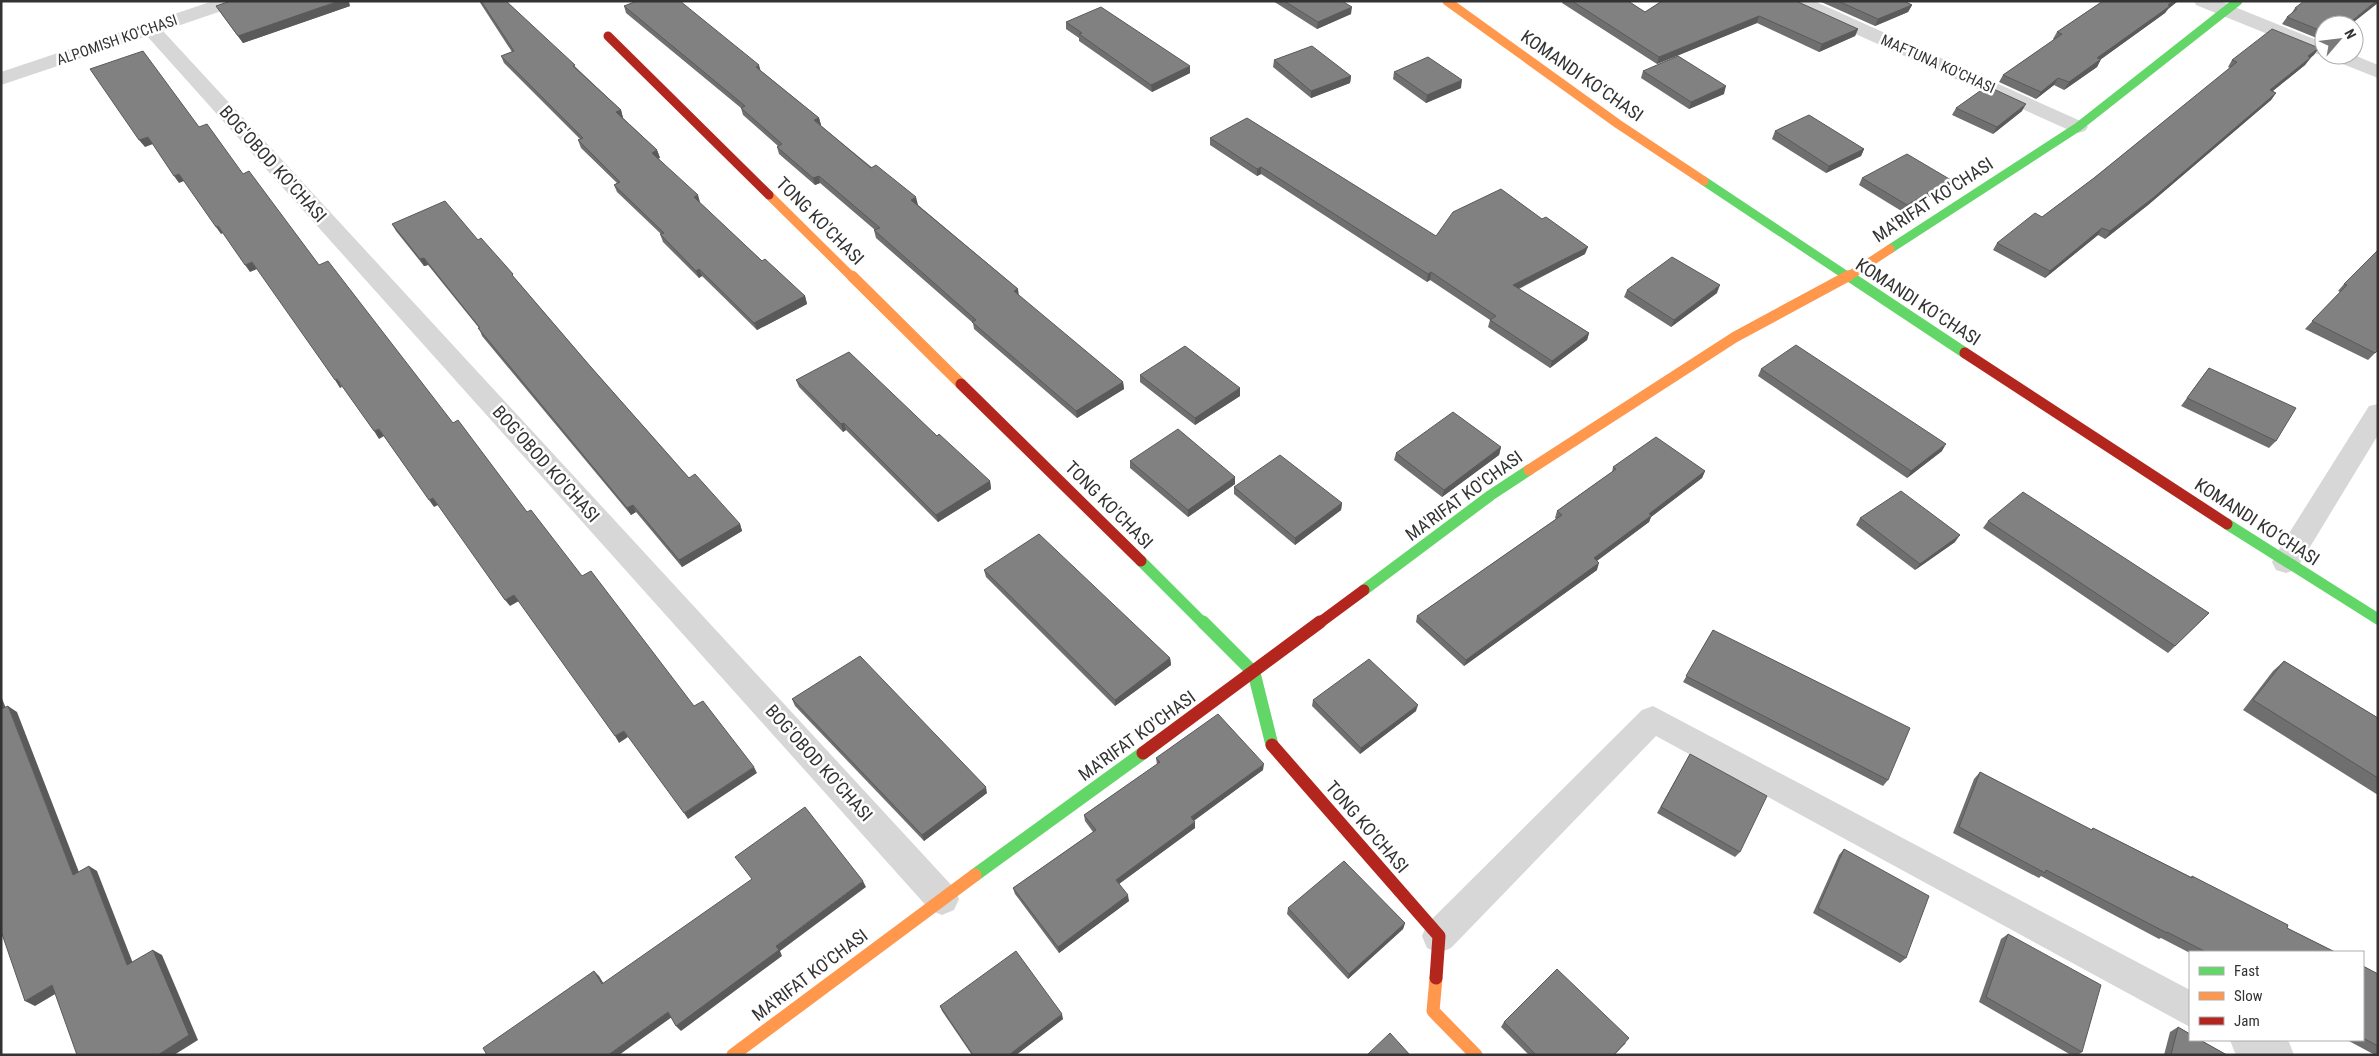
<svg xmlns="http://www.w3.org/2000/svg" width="2379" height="1056" font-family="'Roboto Condensed',sans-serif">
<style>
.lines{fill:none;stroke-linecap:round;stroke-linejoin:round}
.street{fill:#d7d7d7;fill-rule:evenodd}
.fast-far2{stroke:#63d668;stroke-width:9}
.fast-far1{stroke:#63d668;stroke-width:11}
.fast{stroke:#63d668;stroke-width:13}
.slow-far2{stroke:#ff974d;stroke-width:9}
.slow-far1{stroke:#ff974d;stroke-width:11}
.slow{stroke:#ff974d;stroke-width:13}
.jam-far2{stroke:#b3261e;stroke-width:9}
.jam-far1{stroke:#b3261e;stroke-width:11}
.jam{stroke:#b3261e;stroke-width:13}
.wall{fill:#6f6f6f}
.shaded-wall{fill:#5a5a5a}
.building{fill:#818181;stroke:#5a5a5a}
.labels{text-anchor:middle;stroke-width:5;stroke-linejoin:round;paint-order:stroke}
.far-street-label{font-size:15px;fill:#333;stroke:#fff}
.street-label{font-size:18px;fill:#333;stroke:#fff}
</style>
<rect width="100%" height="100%" fill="#fff"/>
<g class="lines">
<g class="street">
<path d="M213,1H241L239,5L163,31L954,888L959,899L954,910L942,915L930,910L147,36L1,85V72Z"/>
<path d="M1789,1H1814L2085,123L2088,127L2085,131L2078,133L2071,131L1791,5Z"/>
<path d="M2194,1H2220L2324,43V55H2354L2378,65V78L2330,59L2327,55L2317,54L2196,5Z"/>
<path d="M2378,404V435L2296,570L2286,573L2276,570L2272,562L2276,554L2369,406Z"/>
<path d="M1653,706L2190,990V1027L1656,736L1451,948L1439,953L1427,948L1422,936L1427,924L1642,710Z"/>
<path d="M2230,1040H2284L2289,1042L2294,1055H2239L2235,1053Z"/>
</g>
<g class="fast-far2">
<path d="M1704,181L1850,278"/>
<path d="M1890,249L2078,127L2238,1"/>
</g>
<g class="fast-far1">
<path d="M1849,276L1965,353"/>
<path d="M2227,524L2378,619"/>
<path d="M1141,561L1204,624"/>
<path d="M1364,590L1491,495L1529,470"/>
</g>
<g class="fast">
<path d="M1203,622L1254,673L1272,745"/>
<path d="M975,875L1143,753"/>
</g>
<g class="slow-far2">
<path d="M1447,1L1618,124L1704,181"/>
<path d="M769,195L853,278"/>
<path d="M1846,278L1890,249"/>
</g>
<g class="slow-far1">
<path d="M852,276L961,384"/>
<path d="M1529,470L1735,337L1848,276"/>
</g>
<g class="slow">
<path d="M1436,978L1433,1011L1476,1055"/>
<path d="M733,1055L975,875"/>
</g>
<path class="jam-far2" d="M608,36L769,195"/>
<g class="jam-far1">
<path d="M1965,353L2227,524"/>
<path d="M961,384L1141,561"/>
<path d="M1318,624L1364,590"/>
</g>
<g class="jam">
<path d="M1272,745L1439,936L1436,978"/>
<path d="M1143,753L1320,622"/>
</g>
</g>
<g class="wall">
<path d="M479,1H506L621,110L623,118L657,150L660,158H658L700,203L762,261L805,296L807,304L757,330L702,276L699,278L663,242L660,234H661L617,192L614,185L617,183L581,148L578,140L580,139L504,63L501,56L512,52Z"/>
<path d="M1273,1H1342L1351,14L1317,29Z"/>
<path d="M1563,1H1628L1645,12L1662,1L1858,29L1855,36L1819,52L1757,23L1657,64L1562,3Z"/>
<path d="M1819,1H1904L1912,5L1908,12L1875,26Z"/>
<path d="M2103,1H2178L2168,9L2165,13L2101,59L2097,67L2064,90L2054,85L2036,99L1999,82L2003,75L2054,40L2053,39L2057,32Z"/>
<path d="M216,6H350L243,43L221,13Z"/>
<path d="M624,6L761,71L819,118L821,125H820L918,205L1018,289V295L1123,382L1124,389L1077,418L974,329L973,323L876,238L874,230H875L820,183L815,185L779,154L777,147L778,146L743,115L741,108L626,13Z"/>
<path d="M2295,8L2324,25V41L2282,24L2287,17L2291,14Z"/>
<path d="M1066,22L1190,73L1152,92L1079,41V38L1066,29Z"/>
<path d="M2319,48L2305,65L2273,91L2276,93L2271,100L2148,205L2105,239L2098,235L2045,278L1993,250L1997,243L2042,217L2094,178L2230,68L2228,67L2232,60Z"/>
<path d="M1274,60L1351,76L1350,83L1311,98L1273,67Z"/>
<path d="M1643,71L1724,94L1689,109L1641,78Z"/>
<path d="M1394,72L1461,88L1426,103L1393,79Z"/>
<path d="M1956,108L2022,111L1993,134L1952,115Z"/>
<path d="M1775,131L1864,149L1861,156L1826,173L1772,139Z"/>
<path d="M1210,138L1436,236L1585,254L1519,289L1589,333L1587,340L1550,368L1488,327L1490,320L1430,280L1427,282L1261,174L1257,176L1210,145Z"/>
<path d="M1862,178L1947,187L1903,212L1859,185Z"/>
<path d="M392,224L478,240L517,281L590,366L689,478L740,524L742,531L682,567L636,512L631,515L482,336L479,328L428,265L424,266L396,231Z"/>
<path d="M2378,250V350L2368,360L2305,329L2340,292L2338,291L2344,284Z"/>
<path d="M1627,290L1717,293L1671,327L1624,297Z"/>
<path d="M2209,368L2276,441L2269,448L2181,406Z"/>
<path d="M1761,369L1942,451L1907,478L1758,376Z"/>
<path d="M1140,375L1240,388V396L1195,425L1140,382Z"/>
<path d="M796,380L937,436L990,481L991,489L938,522L846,430L843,432L799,387Z"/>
<path d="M1501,447L1499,455L1442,497L1394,460L1396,453Z"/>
<path d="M1130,461L1235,484L1188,517L1130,468Z"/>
<path d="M1613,467L1705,471L1702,478L1651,517L1649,522L1597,561V570L1464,666L1416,622L1417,616L1556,519L1555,518L1557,511L1612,472Z"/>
<path d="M1234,487L1342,503L1341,510L1295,545L1234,494Z"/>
<path d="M1860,518L1955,542L1915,570L1856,525Z"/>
<path d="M1988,521L2209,613L2168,653L1983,528Z"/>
<path d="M984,570L1170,658L1171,665L1115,706L986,577Z"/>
<path d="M1713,630L1888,780L1883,786L1683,682Z"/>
<path d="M2284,661L2378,718V795L2243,710L2273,671Z"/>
<path d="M792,699L987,793L924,841L795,706Z"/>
<path d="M1313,700L1416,711L1360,754L1312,706Z"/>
<path d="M1690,754L1740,852L1735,857L1657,813Z"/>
<path d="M1156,758L1263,770L1194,820L1195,828L1119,884L1129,901L1059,953L1015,894L1013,888L1093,832L1085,821L1084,815L1157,765Z"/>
<path d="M1980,772L2091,830L2093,828L2191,877L2192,876L2287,928L2335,952H2190V953L2161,938L2159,939L2041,876L2039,878L1953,833L1974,779Z"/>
<path d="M1844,849L1906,958L1900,963L1813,913L1839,855Z"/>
<path d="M1288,908L1405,923L1403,929L1348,979L1287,914Z"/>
<path d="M2008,934L2082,1052L2078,1055H2071L1979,1002L2001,939Z"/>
<path d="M2363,966L2378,974V1055H2375L2347,1040H2363Z"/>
<path d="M940,1006L1063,1019L1016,1055H972L942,1011Z"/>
<path d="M1504,1022L1626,1043L1614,1055H1529L1501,1027Z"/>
<path d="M2178,1027L2227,1055H2164L2170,1032Z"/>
</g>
<g class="shaded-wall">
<path d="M339,1H349L350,6L243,43L238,36Z"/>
<path d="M2173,1H2178L2168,9L2165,13L2093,65L2097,58Z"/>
<path d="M2376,1H2378V3L2350,25H2347Z"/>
<path d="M1912,5L1908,12L1875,26L1878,19Z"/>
<path d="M1352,7L1351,14L1317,29L1318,22Z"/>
<path d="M1759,16L1757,23L1657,64L1659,57Z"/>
<path d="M1858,29L1855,36L1819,52L1822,44Z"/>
<path d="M2319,48L2314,55L2302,64L2308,56Z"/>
<path d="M2310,58L2305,65L2265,97L2270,90Z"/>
<path d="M2101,59L2097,67L2064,90L2069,82Z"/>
<path d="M759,65L761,72L756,67Z"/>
<path d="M1190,66V73L1152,92L1151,85Z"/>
<path d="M1351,76L1350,83L1311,98V91Z"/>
<path d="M2058,78L2054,85L2036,99L2041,92Z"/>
<path d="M1462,80L1461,88L1426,103L1427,95Z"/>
<path d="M1726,86L1724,94L1689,109L1691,102Z"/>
<path d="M2276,93L2271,100L2148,205L2105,239L2110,231Z"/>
<path d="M2026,104L2022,111L1993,134L1997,127Z"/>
<path d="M621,110L623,118L619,119L616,112Z"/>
<path d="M819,118L821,125L816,128L814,120Z"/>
<path d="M148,137L153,144L145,147L139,140Z"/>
<path d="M1864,149L1861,156L1826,173L1829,166Z"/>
<path d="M657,150L660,158L655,160L652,153Z"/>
<path d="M1261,167V174L1257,176V169Z"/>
<path d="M179,174L184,181L179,183L174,176Z"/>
<path d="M819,176L820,183L815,185L813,178Z"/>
<path d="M1951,180L1947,187L1903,212L1907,205Z"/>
<path d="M698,195L700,202L696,204L694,197Z"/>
<path d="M916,197L918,205L913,207L911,200Z"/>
<path d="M218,226L223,233L221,234L216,227Z"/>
<path d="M2102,228L2098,235L2045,278L2050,271Z"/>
<path d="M1588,247L1585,254L1511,292L1513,285Z"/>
<path d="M424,258L428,265L424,266L420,259Z"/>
<path d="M252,262L257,269L250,272L245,265Z"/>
<path d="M699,269L702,276L699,278L696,271Z"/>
<path d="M1431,272L1430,280L1427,282L1428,274Z"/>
<path d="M1720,285L1717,293L1671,327L1674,320Z"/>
<path d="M1018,289L1019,296L1014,291Z"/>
<path d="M805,296L807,304L757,330L754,323Z"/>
<path d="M1589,333L1587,340L1550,368L1552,361Z"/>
<path d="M337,379L342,387L340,388L335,380Z"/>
<path d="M1123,382L1124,389L1077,418L1076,411Z"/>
<path d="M1240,388V396L1195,425V418Z"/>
<path d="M844,423L846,430L843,432L841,424Z"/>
<path d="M379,429L384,436L379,439L374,431Z"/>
<path d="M1946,444L1942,451L1907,478L1911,471Z"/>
<path d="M1501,447L1499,455L1442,497L1444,490Z"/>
<path d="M1705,471L1702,478L1651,517L1649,522L1591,565L1594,558L1649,514Z"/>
<path d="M1235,477V484L1188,517V510Z"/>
<path d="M990,481L991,489L938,522L936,515Z"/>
<path d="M433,498L438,505L434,507L429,500Z"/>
<path d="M1342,503L1341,510L1295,545V538Z"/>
<path d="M633,505L636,512L631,515L627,508Z"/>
<path d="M740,524L742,531L682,567L679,560Z"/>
<path d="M1960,535L1955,542L1915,570L1920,564Z"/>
<path d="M1599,563L1597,570L1464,666L1466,660Z"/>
<path d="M514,595L519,601L510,606L505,600Z"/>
<path d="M1170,658L1171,665L1115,706V700Z"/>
<path d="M1,696L9,716L1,710Z"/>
<path d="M1418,705L1416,711L1360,754L1361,748Z"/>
<path d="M8,706L17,712L82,880L73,875Z"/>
<path d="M624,731L628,737L619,743L615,736Z"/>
<path d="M1264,764L1263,770L1191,823V817Z"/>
<path d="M754,767L757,773L688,819L684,813Z"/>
<path d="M986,787L987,793L924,841L922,835Z"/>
<path d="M1195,822V828L1116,886V880Z"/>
<path d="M89,866L97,871L136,971L127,965Z"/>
<path d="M863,881L866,887L780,951L782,956L681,1031L676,1026L776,946Z"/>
<path d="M1128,895L1129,901L1059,953L1058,947Z"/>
<path d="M1405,923L1403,929L1348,979L1349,974Z"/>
<path d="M153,950L162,955L198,1040L174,1055H158Z"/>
<path d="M594,971L599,976L607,989L602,984Z"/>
<path d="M52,985L62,990L35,1006L25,1001Z"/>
<path d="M668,1012L672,1017L619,1055H608Z"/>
<path d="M1062,1014L1063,1019L1016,1055H1009Z"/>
</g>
<g class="building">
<path d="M231,1H339L238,36L216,6Z"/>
<path d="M481,1H506L575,65L573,66L621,110L616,112L657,150L652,153L698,195L694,197L762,261L765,259L805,296L754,323L699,269L696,271L660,234L664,233L614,185L620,182L578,140L583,138L501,56L514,51Z"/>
<path d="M637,1H680L759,65L756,67L819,118L814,120L871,168L876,165L916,197L911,200L1018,289L1014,291L1123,382L1076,411L972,322L976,320L874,230L880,228L819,176L813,178L777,147L782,144L741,108L745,106L624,6Z"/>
<path d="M1284,1H1342L1352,7L1318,22Z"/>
<path d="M1572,1H1628L1645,12L1662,1H1796L1858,29L1822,44L1759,16L1659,57Z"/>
<path d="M1838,1H1904L1912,5L1878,19Z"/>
<path d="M2103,1H2173L2168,5L2170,6L2097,58L2101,59L2069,82L2058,78L2041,92L2003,75L2062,34L2057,32Z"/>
<path d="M2304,1H2376L2347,25H2324V32L2287,17L2297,9L2295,8Z"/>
<path d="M1101,7L1190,66L1151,85L1079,34L1082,33L1066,22Z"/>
<path d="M2272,29L2319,48L2308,56L2310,58L2270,90L2276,93L2153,198L2110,231L2102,228L2050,271L1997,243L2035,213L2042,217L2094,178L2237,62L2232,60Z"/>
<path d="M1312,46L1351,76L1311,91L1274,60Z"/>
<path d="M143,51L199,127L207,124L243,174L249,171L319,265L328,261L453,423L458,420L527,512L531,510L582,576L591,571L694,706L703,701L754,767L684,813L624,731L615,736L514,595L505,600L433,498L429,500L379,429L374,431L337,379L335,380L252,262L245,265L218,226L216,227L179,174L174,176L148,137L139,140L90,69Z"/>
<path d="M1678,56L1726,86L1691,102L1643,71Z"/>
<path d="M1428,57L1462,80L1427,95L1394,72Z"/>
<path d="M1987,86L2026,104L1997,127L1956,108Z"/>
<path d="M1809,115L1864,149L1829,166L1775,131Z"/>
<path d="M1247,118L1436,236L1453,212L1501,189L1542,219L1546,217L1588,247L1513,285L1589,333L1552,361L1490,320L1496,316L1431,272L1428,274L1261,167L1257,169L1210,138Z"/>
<path d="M1907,154L1951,180L1907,205L1862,178Z"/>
<path d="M445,201L478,240L481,238L513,274L512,275L590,366L689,478L695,474L740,524L679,560L633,505L627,508L478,328H480L424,258L420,259L392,224Z"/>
<path d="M2378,250V350L2375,353L2312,321L2347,285L2344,284Z"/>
<path d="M1672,257L1720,285L1674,320L1627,290Z"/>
<path d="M1796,345L1946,444L1911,471L1761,369Z"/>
<path d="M1185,346L1240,388L1195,418L1140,375Z"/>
<path d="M849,352L937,436L939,434L990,481L936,515L844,423L841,424L796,380Z"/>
<path d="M2209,368L2296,408L2276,441L2187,398Z"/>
<path d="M1453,412L1501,447L1444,490L1396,453Z"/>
<path d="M1178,429L1235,477L1188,510L1130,461Z"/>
<path d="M1656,437L1705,471L1649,514L1652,515L1594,558L1599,563L1466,660L1417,616L1562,515L1557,511L1616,469L1613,467Z"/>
<path d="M1280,455L1342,503L1295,538L1234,487Z"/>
<path d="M1901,491L1960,535L1920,564L1860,518Z"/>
<path d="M2023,492L2209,613L2175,646L1988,521Z"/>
<path d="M1039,534L1170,658L1115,700L984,570Z"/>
<path d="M1713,630L1910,728L1888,780L1686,676Z"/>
<path d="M860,656L986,787L922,835L792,699Z"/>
<path d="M1369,659L1418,705L1361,748L1313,700Z"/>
<path d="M2284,661L2378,718V778L2253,700Z"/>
<path d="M8,706L73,875L89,866L127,965L153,950L189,1035L158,1055H77L52,985L25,1001L1,931V709Z"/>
<path d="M1218,714L1264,764L1191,817L1195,822L1116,880L1128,895L1058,947L1013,888L1096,830L1084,815L1160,762L1156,758Z"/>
<path d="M1690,754L1767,796L1740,852L1661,807Z"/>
<path d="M1980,772L2092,830L2093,828L2192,878V876L2288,925L2287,928L2335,952H2206L2167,932V933L2046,870L2045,873L1959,827Z"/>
<path d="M805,807L863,881L776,946L779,950L676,1026L668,1012L608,1055H487L483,1048L594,971L602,984L752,879L735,857Z"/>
<path d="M1844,849L1929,896L1906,958L1818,908Z"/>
<path d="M1344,861L1405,923L1349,974L1288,908Z"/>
<path d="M2008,934L2101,985L2082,1052L1986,997Z"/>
<path d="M1016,951L1062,1014L1009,1055H973L940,1006Z"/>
<path d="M2363,966L2378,974V1046L2363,1038Z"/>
<path d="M1557,969L1629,1038L1614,1055H1536L1504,1022Z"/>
<path d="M2178,1027L2190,1034V1040H2200L2227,1055H2171Z"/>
<path d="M1390,1033L1410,1055H1367Z"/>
</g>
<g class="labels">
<g class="far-street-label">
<text transform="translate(117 40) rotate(-19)" y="5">ALPOMISH KO'CHASI</text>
<text transform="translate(1938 64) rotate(24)" y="5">MAFTUNA KO'CHASI</text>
</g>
<g class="street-label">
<text transform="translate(1582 76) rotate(35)" y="6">KOMANDI KO‘CHASI</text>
<text transform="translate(273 164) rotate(48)" y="6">BOG'OBOD KO'CHASI</text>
<text transform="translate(1933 200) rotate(-33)" y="6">MA'RIFAT KO'CHASI</text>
<text transform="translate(820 221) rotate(45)" y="6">TONG KO'CHASI</text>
<text transform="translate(1918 302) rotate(33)" y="6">KOMANDI KO‘CHASI</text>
<text transform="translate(546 464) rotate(48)" y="6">BOG'OBOD KO'CHASI</text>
<text transform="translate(1464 496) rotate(-36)" y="6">MA'RIFAT KO'CHASI</text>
<text transform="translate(1109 505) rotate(45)" y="6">TONG KO'CHASI</text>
<text transform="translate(2257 522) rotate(33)" y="6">KOMANDI KO‘CHASI</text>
<text transform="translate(1137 736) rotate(-36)" y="6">MA'RIFAT KO'CHASI</text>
<text transform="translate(819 763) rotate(48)" y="6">BOG'OBOD KO'CHASI</text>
<text transform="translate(1367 827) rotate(49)" y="6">TONG KO'CHASI</text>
<text transform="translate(810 975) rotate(-37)" y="6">MA'RIFAT KO'CHASI</text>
</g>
</g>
<rect width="2379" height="1056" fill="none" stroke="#333333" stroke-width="5"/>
<rect x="2189" y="951" width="175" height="90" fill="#ffffff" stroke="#adadad"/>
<rect x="2199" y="967" width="25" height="8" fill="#63d668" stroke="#adadad"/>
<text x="2234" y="976" font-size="15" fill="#333333">Fast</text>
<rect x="2199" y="992" width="25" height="8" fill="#ff974d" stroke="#adadad"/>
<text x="2234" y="1001" font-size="15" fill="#333333">Slow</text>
<rect x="2199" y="1017" width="25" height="8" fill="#b3261e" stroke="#adadad"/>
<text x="2234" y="1026" font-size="15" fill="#333333">Jam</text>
<g transform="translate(2339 40) rotate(62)"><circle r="24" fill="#ffffff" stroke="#adadad"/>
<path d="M0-4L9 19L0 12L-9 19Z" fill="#7a7a7a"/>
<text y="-8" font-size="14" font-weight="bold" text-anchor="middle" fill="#333333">N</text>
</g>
</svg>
